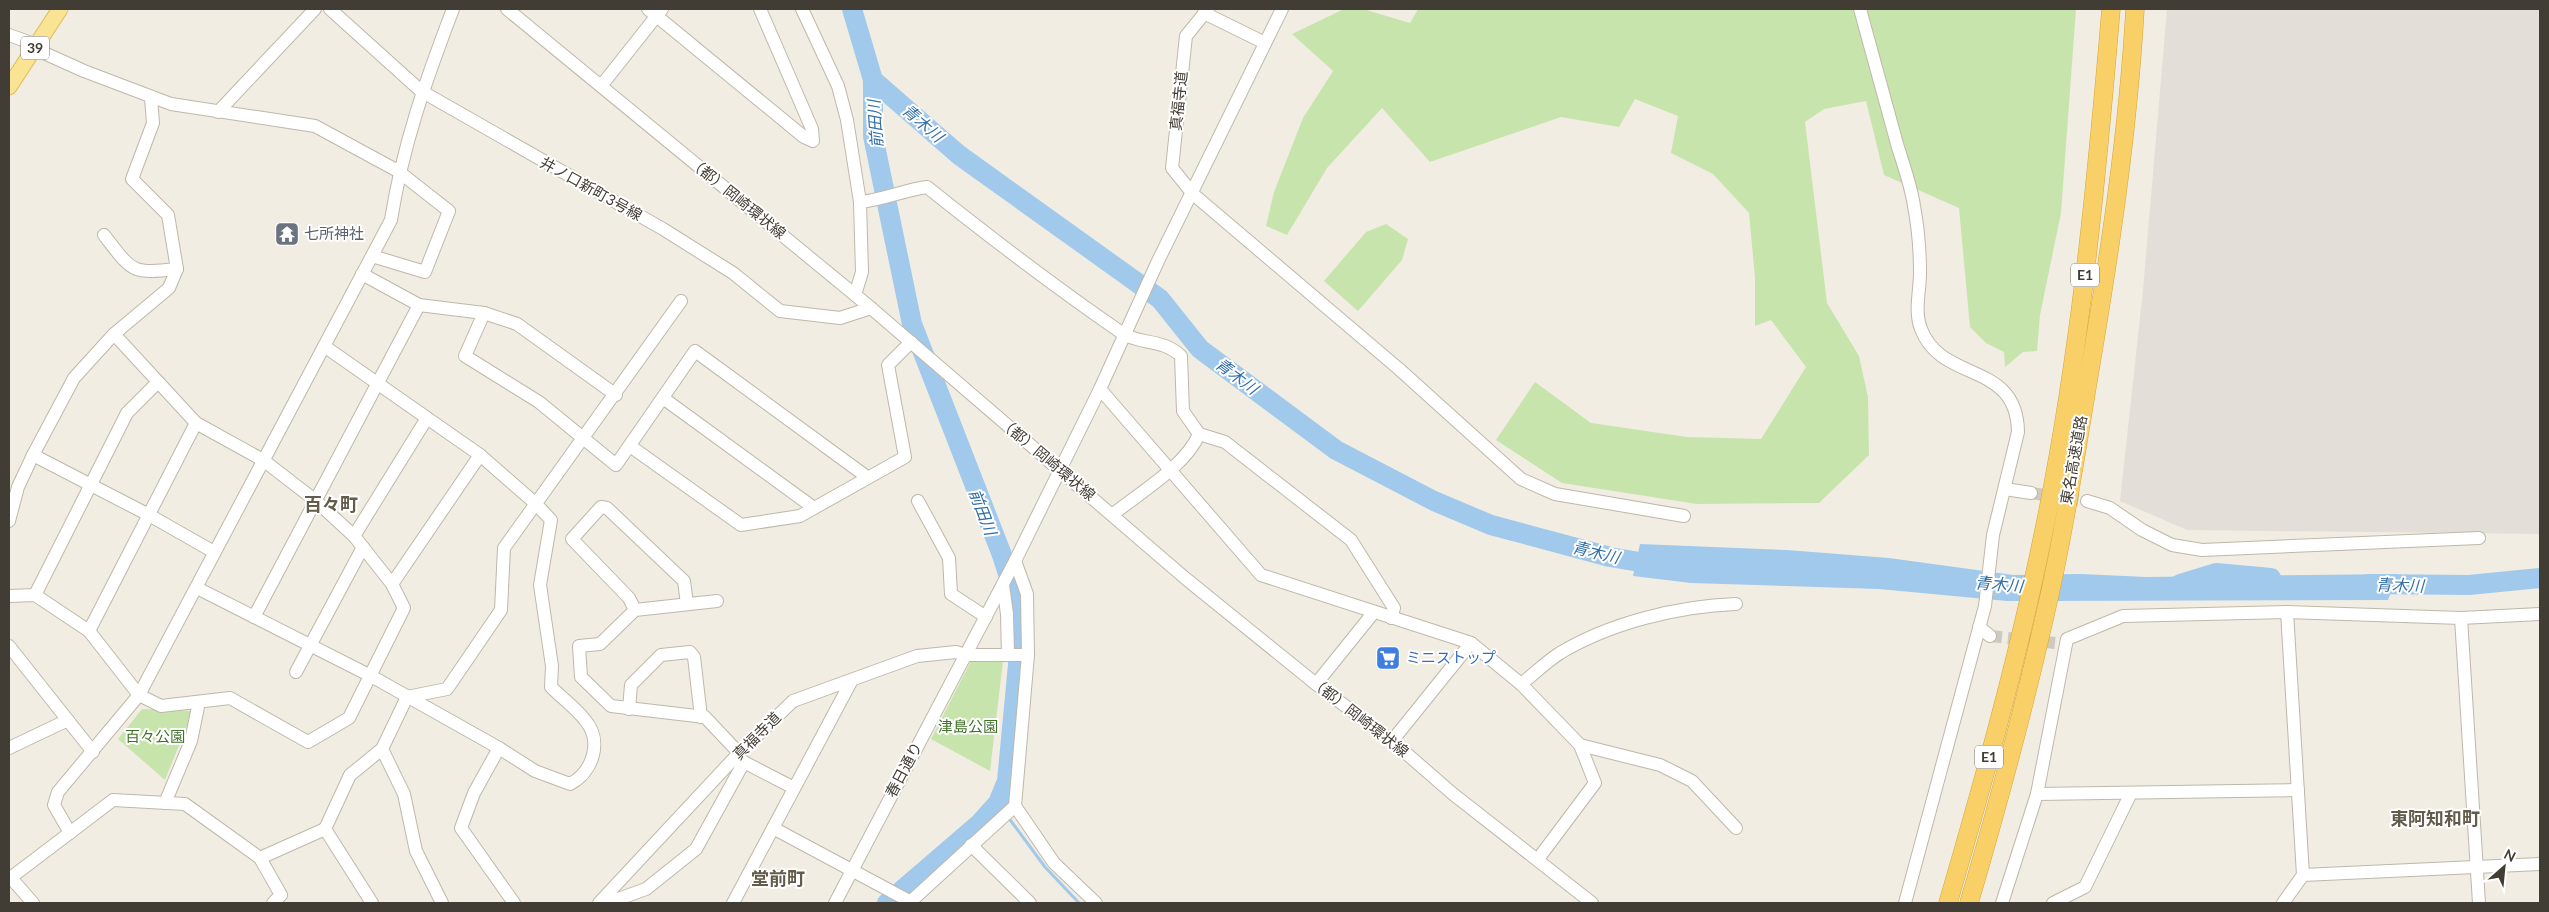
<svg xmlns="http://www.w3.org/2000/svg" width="2549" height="912" font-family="Lato,'Noto Sans JP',sans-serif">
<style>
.industrial{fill:#e3dfd8}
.green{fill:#c8e4ad}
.water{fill:#a0c9ec}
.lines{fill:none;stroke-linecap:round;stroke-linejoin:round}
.stream{stroke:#a0c9ec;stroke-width:3}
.river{stroke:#a0c9ec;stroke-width:20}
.minor-tunnel{stroke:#cecac0;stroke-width:12;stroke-dasharray:12 6;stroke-linecap:butt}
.minor-casing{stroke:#bfb8a9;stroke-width:14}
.major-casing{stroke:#dec064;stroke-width:17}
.highway-casing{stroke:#d6a538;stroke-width:19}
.minor{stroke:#fff;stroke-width:12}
.major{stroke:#fae393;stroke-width:15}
.highway{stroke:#f8d067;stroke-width:18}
.labels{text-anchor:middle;stroke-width:4;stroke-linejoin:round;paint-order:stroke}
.shield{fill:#fff;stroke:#7b7771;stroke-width:1}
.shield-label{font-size:14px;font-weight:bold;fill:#423d34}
.street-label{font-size:15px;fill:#423d34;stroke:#fff}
.worship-label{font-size:15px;fill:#5b616d;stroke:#fff;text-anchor:start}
.shop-label{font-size:15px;fill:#366cbe;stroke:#fff;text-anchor:start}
.park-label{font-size:15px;fill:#41712a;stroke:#fff}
.water-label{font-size:16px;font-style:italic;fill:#326fa9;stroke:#fff}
.quarter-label{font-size:18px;font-weight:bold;fill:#645c4b;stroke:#fff}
</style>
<rect width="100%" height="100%" fill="#f1ede3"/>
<path class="industrial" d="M2167,9H2540V534L2187,530L2120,501L2143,290Z"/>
<g class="green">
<path d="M1344,9H1363L1410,23L1418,9H2076L2061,213L2040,315L2037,351L2023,352L2005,367L2004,352L1986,343L1970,327L1959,208L1884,175L1866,101L1824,109L1805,122L1827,303L1859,356L1868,397L1869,455L1819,503L1697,504L1562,483L1496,440L1535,382L1591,423L1687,437L1761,439L1806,367L1771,320L1755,326V278L1749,213L1713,174L1671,153L1678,116L1635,99L1619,127L1561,117L1430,162L1382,108L1327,168L1287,235L1266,226L1274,192L1303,118L1333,71L1292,34Z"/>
<path d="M1386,224L1408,239L1402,260L1358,311L1324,281L1366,232Z"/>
<path d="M971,661H1003L990,771L931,739Z"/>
<path d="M142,709L193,711L165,780L118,739Z"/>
</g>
<path class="water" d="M1640,544L1787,550L1889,558L2013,575L2081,574L2146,577L2398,574L2388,600L2007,601L1879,589L1691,583L1633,576Z"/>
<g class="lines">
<g class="stream">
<path d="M998,803L1005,812"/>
<path d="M1008,817L1045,867L1079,903"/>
</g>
<g class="river">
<path d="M852,9L873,80L959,155L1160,299L1200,349L1336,450L1434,501L1491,525L1610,557L1663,566"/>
<path d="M873,80V136L912,324L1002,555L1016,599L1018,665L1007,781L998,803L980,823L887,903"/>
<path d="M2180,584L2216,573L2271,578"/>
<path d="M2368,584L2469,585L2540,578"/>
</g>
<g class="minor-tunnel">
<path d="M2031,493L2087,501"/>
<path d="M1990,636L2055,643"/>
</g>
<defs>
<g id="minor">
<path d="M330,9L421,91L663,229L733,273L780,311L840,318L871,308"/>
<path d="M507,9L871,308L1185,578L1316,684L1392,741L1453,794L1592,903"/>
<path d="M648,9L804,137L813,141L812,129L760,9"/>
<path d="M802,9L838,86L847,120L860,202L862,272L855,295"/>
<path d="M1208,9L1186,36L1172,168L1193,194L1399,369L1521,479L1555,494L1684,516"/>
<path d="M1860,9C1872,54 1885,99 1897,144C1903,164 1911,185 1914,206C1918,227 1920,252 1920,273C1920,292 1914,311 1921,329C1942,384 2017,360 2018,432L1993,535L1985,606L1905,903"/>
<path d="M1204,13L1265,43"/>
<path d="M9,35L37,45L44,53L84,71L171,104L315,126L398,171L449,211L425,272L372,256"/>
<path d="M601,86L662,9"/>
<path d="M218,112L315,9"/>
<path d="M860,202C883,200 904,190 927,187C991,238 1055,287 1122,333C1140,345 1162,338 1181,356L1183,411L1199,434C1186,466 1139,493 1112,515"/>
<path d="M104,235C133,272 130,274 177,269"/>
<path d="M362,274L419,305L484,313L517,324L616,395"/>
<path d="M484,313L465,356L539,402L616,465L695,351L867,477"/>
<path d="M324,346L480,455L535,503L551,520L540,585L552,666L551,687C562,698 576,708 585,720C603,741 593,772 570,784L535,771L499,748"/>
<path d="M1100,389L1261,575L1471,643L1521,684L1580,745L1660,765L1692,781L1736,828"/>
<path d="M663,398L814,508"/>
<path d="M1199,434L1225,442L1351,540L1394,608L1391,618"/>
<path d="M630,446L741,525L800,516L905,457L888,365L911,342"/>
<path d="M33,455L149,515L214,552"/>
<path d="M2005,489L2031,493"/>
<path d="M918,501L949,558L951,594L986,617"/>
<path d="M2087,501L2110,508L2142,530L2172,545L2202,550L2479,538"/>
<path d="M9,521L18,487L33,455L74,378L114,334L169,288L177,269L168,215L132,179L153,123L151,98"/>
<path d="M354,536L427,418"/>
<path d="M1015,561L1027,594L1028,655L1015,806L1054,863L1096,903"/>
<path d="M392,584L480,455"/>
<path d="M1003,585L1007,614L1008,655"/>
<path d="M197,588L371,676L499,748L474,793L461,828L514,903"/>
<path d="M35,595L127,413L158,382"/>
<path d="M9,596L35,595L89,631L139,695L161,706L230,698L308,742L349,718L404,608L392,584L354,536L316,501L263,460L196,423L114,334"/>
<path d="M717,601L635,610L600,644L579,646L581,677L611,706L705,717L739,753"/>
<path d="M635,610L629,598L572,539L601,507L607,508L684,581L687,604"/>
<path d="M254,617L419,305"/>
<path d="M2461,618L2479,903"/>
<path d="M1979,627L1990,636"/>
<path d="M89,631L196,423"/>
<path d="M9,646L93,752"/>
<path d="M296,672L363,547"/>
<path d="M1316,684L1374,612"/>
<path d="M1521,684C1534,674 1546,662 1560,653C1610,623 1678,606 1736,604"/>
<path d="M407,697L447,689L501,610L504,548L681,301"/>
<path d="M629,709L631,685L661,655L690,652L694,657L701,717"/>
<path d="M1392,741L1471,643"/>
<path d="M9,748L68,720"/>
<path d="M382,749L404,794L416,851L442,903"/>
<path d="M738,759L794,788"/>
<path d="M2037,794L2298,790"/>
<path d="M165,803L191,741L199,702"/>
<path d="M773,828L913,903"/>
<path d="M70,833L54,805L58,792L139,695L391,220C403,144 426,80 453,9"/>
<path d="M971,845L1030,903"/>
<path d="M260,858L325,829"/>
<path d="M1538,859L1595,783L1580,745"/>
<path d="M2303,875L2540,864"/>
<path d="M11,878L33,903"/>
<path d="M9,879L113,800L185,804L260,858L281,895L273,903"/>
<path d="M372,903L325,829L350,775L382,749L407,697"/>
<path d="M599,903L739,753L793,701L917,656L956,652L965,655H1028"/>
<path d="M607,903L646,889L696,849L744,762"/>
<path d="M733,903L852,680"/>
<path d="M835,903L1015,561L1100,389L1158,261L1282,9"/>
<path d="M909,903L1015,806"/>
<path d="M2002,903L2037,794L2067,639L2123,616L2287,612L2461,618L2540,614"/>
<path d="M2053,903L2085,887L2130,795"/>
<path d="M2283,903L2303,875L2287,612"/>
</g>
<path id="major" d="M9,87L60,9"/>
<g id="highway">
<path d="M1948,903C1983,783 2017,662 2042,540C2079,365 2096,187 2111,9"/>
<path d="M1969,903C1997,808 2023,712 2045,615C2063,538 2075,459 2088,381C2109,258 2128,134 2135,9"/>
</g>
</defs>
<use href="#minor" class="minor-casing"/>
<use href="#major" class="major-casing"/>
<use href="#highway" class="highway-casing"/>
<use href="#minor" class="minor"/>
<use href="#major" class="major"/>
<use href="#highway" class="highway"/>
</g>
<defs>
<symbol id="temple-square" viewBox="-11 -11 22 22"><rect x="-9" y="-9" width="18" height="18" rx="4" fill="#6b7280" stroke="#fff"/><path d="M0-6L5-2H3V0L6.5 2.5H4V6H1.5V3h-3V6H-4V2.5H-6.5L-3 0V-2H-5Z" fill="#fff"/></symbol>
<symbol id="supermarket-square" viewBox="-11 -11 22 22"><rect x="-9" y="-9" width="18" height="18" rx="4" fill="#3f7fe0" stroke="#fff"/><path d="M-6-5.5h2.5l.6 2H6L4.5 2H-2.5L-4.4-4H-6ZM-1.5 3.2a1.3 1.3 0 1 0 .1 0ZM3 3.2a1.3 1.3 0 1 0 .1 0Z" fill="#fff"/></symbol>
</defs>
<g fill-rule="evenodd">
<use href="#temple-square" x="273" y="220" width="28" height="28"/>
<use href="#supermarket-square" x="1374" y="644" width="28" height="28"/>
</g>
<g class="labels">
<g class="shield">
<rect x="21" y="36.5" width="28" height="23" rx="4"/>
<rect x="2071" y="263.5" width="28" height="23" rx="4"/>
<rect x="1975" y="745.5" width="28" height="23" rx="4"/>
</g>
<g class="shield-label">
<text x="35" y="53">39</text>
<text x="2085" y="280">E1</text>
<text x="1989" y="762">E1</text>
</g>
<g class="street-label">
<text transform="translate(1179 101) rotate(-84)" y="5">真福寺道</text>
<text transform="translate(591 189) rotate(29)" y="5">井ノ口新町3号線</text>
<text transform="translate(737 198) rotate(39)" y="5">（都）岡崎環状線</text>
<text transform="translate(1047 459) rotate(40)" y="5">（都）岡崎環状線</text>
<text transform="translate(2074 460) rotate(-80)" y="5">東名高速道路</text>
<text transform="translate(1359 717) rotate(38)" y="5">（都）岡崎環状線</text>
<text transform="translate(757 736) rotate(-45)" y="5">真福寺道</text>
<text transform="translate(904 770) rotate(-62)" y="5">春日通り</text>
</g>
<g class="worship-label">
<text x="304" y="239">七所神社</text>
</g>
<g class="shop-label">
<text x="1406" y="663">ミニストップ</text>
</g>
<g class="park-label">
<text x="968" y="732">津島公園</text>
<text x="155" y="742">百々公園</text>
</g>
<g class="water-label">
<text transform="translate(923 123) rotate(41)" y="6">青木川</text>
<text transform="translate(875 124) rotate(-94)" y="6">前田川</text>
<text transform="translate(1237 376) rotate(37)" y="6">青木川</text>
<text transform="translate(983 512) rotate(69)" y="6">前田川</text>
<text transform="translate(1596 552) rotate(14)" y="6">青木川</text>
<text transform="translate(1999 584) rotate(5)" y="6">青木川</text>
<text transform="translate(2400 585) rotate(2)" y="6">青木川</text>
</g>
<g class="quarter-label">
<text x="331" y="511">百々町</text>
<text x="2435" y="825">東阿知和町</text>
<text x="778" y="885">堂前町</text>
</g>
</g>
<rect width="2549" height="912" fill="none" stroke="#423d34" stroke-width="20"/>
<g transform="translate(2504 867) rotate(27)" stroke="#ffffff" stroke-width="4" paint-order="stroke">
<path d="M0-4L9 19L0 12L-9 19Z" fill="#423d34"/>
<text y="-8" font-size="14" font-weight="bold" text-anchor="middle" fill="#423d34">N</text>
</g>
</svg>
